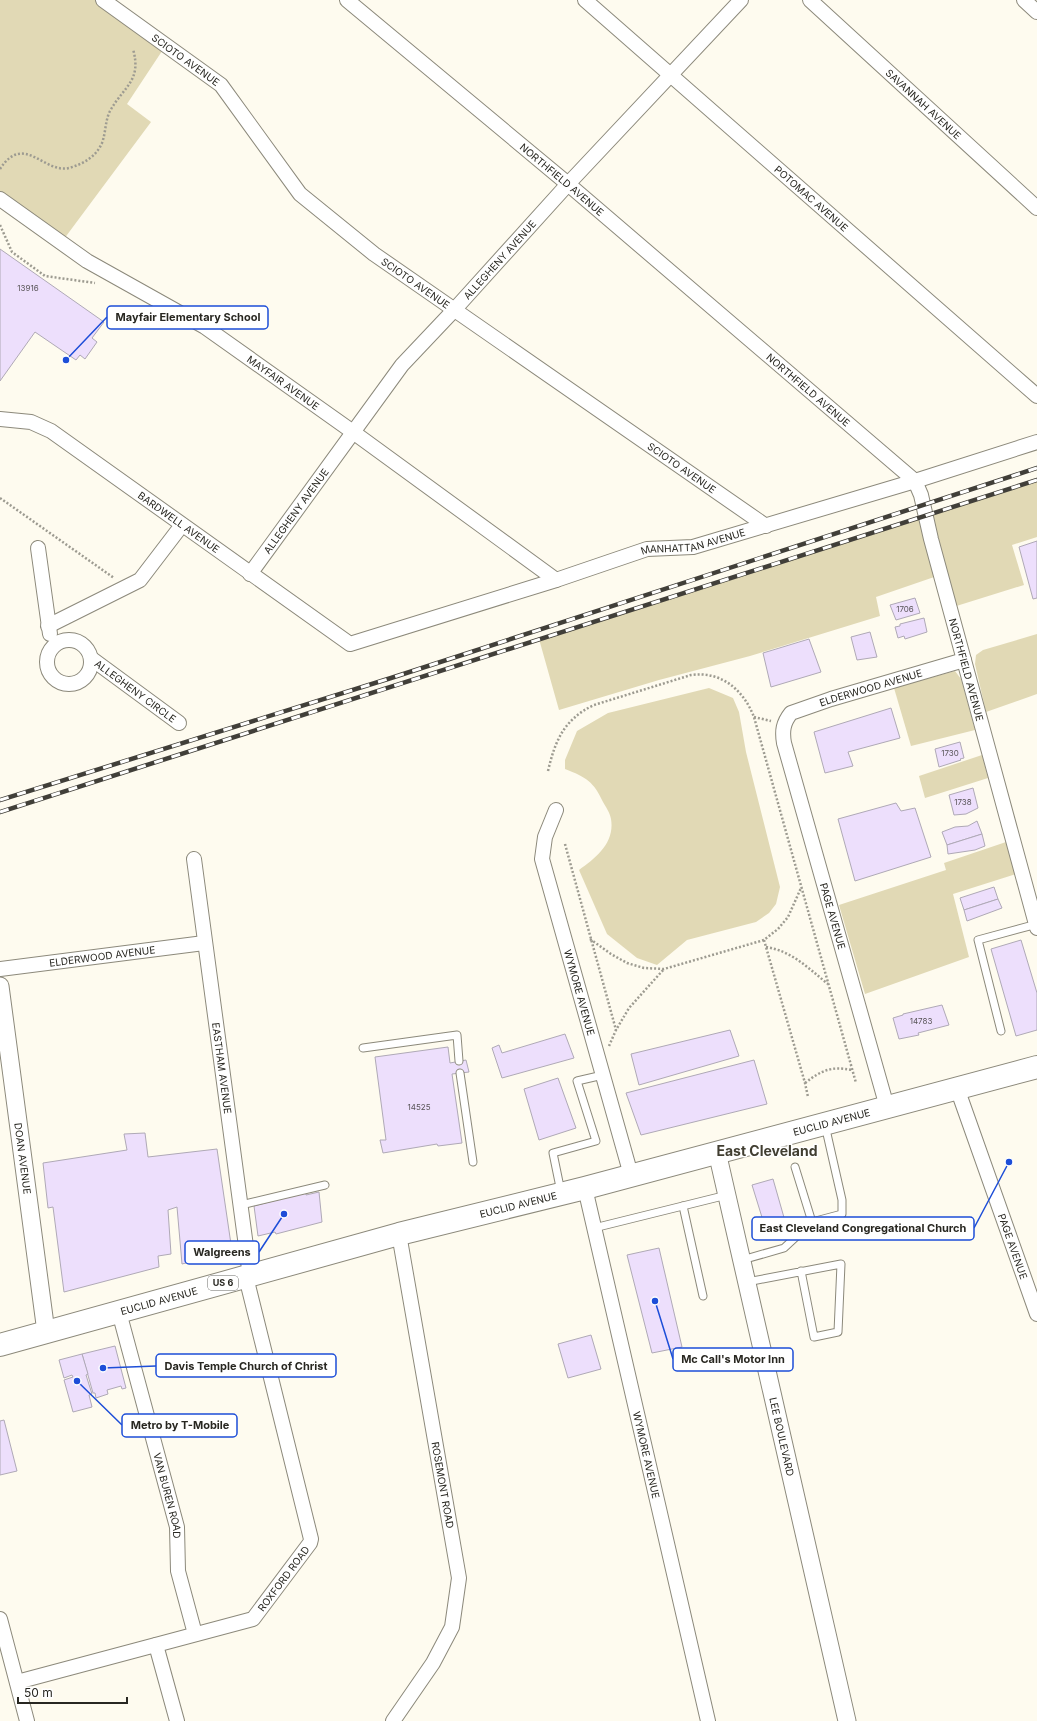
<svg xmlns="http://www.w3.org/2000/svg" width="1037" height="1721" font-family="Inter,sans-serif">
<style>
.green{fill:#e1d9b5}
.building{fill:#eddffc;stroke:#afa9b6}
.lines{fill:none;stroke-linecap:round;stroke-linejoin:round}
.service-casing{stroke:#8c897b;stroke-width:9}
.minor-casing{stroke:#8c897b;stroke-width:16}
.tertiary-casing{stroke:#8c897b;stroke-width:19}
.primary-casing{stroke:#8c897b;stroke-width:24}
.path{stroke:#9d9b91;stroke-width:2.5;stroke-dasharray:2 2;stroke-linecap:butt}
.service{stroke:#fff;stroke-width:7}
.minor{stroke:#fff;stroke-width:14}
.tertiary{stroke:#fff;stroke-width:17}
.primary{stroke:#fff;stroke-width:22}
.rail-casing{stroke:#413f39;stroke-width:4.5}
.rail{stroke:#fff;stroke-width:3;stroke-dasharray:9;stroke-linecap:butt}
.labels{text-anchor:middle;stroke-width:3;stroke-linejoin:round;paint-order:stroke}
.number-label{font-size:8px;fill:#595558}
.shield{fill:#fff;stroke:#686864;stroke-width:1}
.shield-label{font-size:9px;font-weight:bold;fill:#282721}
.street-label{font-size:10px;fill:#282721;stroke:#fff}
.district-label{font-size:14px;font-weight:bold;fill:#413e31;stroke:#fff}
.leader{fill:none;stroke:#1d4ed8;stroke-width:1.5}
.callout-dot{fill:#1d4ed8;stroke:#fff;stroke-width:1.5}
.callout{fill:#fff;stroke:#1d4ed8;stroke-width:1.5}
.callout-label{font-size:11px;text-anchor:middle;font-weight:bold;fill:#282721}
</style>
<rect width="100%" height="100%" fill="#fefbef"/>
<g class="green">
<path d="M0,0H103L166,45L127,104L151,122L61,243L0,199Z"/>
<path d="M1037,480V537L1012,545L1024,585L950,608L940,575L876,597L880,616L750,656L659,680L559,710L539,639Z"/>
<path d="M1037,634V694L986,712L975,664L976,655L983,650Z"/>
<path d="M955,671L961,679L975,730L911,746L894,688Z"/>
<path d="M709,688L733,698L739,712L746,752L780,887L776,904L769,913L756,922L687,940L657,965L637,958L607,934L579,870C596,858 615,843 611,819C610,813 606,807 603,802C594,782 586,777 565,769V760L577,731L608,713Z"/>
<path d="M982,755L988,778L925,798L919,776Z"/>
<path d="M1006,842L1016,874L953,894L969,957L865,994L839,905L946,870L944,863Z"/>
</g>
<g class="building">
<path d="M0,249L104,322L92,338L97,342L85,359L80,355L76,360L35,332L0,381Z"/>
<path d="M1037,541V598L1033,599L1019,547Z"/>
<path d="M915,598L920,613L896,620L890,605Z"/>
<path d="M924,618L927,632L905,639L904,636L898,638L895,627L900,626V624Z"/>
<path d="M870,632L877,657L857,660L851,637Z"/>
<path d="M809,639L821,672L771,687L763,653Z"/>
<path d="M891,708L900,738L848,752L853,766L825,773L814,732Z"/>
<path d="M960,742L964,758L960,759L961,760L939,767L935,749Z"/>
<path d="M973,788L978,808L966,814L954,815L949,795Z"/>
<path d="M896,803L901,811L915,808L931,857L855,881L838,819Z"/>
<path d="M977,821L982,834L947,845L942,832L955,827L968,826Z"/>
<path d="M982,834L985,846L975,850L948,854L947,845Z"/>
<path d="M994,887L998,899L964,910L960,898Z"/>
<path d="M998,899L1002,908L967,921L964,910Z"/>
<path d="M1021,940L1037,993V1030L1016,1036L991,949Z"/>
<path d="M942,1005L949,1025L918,1033L919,1035L899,1039L893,1018L903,1015V1014Z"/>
<path d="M730,1030L739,1056L639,1085L631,1054Z"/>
<path d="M565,1034L574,1058L502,1078L492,1048L499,1045L502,1053Z"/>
<path d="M448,1047L450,1063L466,1060L469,1072L452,1074L462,1143L438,1146L437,1144L383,1153L380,1140H386L375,1057Z"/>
<path d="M754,1060L767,1104L641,1135L626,1093Z"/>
<path d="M558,1078L576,1128L539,1140L524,1089Z"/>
<path d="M145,1133L148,1157L217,1149L232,1251L182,1264L177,1207L168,1210L171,1254L158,1256L159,1267L64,1292L53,1207L48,1208L43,1163L127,1150L124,1134Z"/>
<path d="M773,1179L785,1221L765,1227L752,1185Z"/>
<path d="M306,1192V1195L319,1192L322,1222L276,1234L275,1232L258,1236L254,1206Z"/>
<path d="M659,1248L682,1347L652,1353L627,1255Z"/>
<path d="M591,1335L601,1369L568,1378L558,1344Z"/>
<path d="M115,1346L126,1388L122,1389L121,1386L107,1390L108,1394L96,1398L95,1393H93L82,1354Z"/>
<path d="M82,1354L88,1374L86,1375L92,1394L89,1395L92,1407L73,1412L64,1380L73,1377L72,1375L64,1378L59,1360Z"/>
<path d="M4,1420L17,1471L0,1475V1421Z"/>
</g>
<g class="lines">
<defs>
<g id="service">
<path d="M1001,1031L978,940L1037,924"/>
<path d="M363,1048L457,1035L459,1061"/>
<path d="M460,1073L473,1162"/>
<path d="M795,1167L812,1222"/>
<path d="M561,1192L553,1153L596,1141L577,1081L603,1075"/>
<path d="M241,1205L325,1185"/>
<path d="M683,1206L703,1296"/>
<path d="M594,1228L727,1195"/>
<path d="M742,1260L784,1248L812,1222L842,1214V1200L825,1125"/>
<path d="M747,1282L841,1264L838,1332L814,1337L801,1271"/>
</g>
<g id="minor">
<path id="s1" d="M103,0L221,85L300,194L374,254L766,526"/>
<path id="s2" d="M347,0L568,184L915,481L921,495L931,539L1037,928"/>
<path id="s3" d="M585,0L1037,396"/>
<path id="s4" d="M810,0L1037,208"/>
<path d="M1024,0L1037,12"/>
<path id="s5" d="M0,199L87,261L205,327L353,432L556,580"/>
<path id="s6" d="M0,419L31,422L51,431L350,644L556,580L647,549L693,547L915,481L1037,442"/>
<path d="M38,548L50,634"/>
<path id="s7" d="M250,574L402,365L455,309L568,184L741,0"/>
<path d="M48,626L140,580L182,525"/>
<circle cx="69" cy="662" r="22"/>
<path id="s8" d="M92,659L179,723"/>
<path id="s9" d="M556,810L545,837L542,859L631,1175"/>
<path id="s10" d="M194,859L250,1276"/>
<path id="s11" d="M0,969L204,943"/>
<path id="s12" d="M957,1088L1037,1314"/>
<path id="s13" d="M887,1107L784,743C782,731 783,723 791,713L831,699L964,660"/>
<path id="s14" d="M585,1188L708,1721"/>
<path id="s15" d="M119,1312L177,1527L178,1571L195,1634"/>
<path d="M0,1619L27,1721"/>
<path d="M156,1645L177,1721"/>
<path id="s16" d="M17,1682L253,1619L310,1543L311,1539L246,1277"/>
<path d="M393,1721L433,1663L452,1627L459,1578L399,1234"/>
</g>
<g id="tertiary">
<path id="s17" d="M0,986L46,1332"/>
<path id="s18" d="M717,1152L847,1721"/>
</g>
<g id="primary">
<path id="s19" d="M0,1345L399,1234L585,1188L1037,1067"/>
</g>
</defs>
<use href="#service" class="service-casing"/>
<use href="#minor" class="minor-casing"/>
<use href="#tertiary" class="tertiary-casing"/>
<use href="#primary" class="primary-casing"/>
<g class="path">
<path d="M0,169C24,132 44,174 69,168C83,164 96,157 102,143C106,132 105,121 110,111C124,86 142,81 133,49"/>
<path d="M0,225L12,252L45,276L95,283"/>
<path d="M0,498L114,578"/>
<path d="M754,717L771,721"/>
<path d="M548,771C555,741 564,719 594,705L691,675C721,671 743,689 754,717L856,1083"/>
<path d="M565,844L616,1030"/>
<path d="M590,939L611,954L627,963L644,968L664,969L764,940L778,929L788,917L801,888"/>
<path d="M764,940L805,1083L808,1097"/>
<path d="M766,947C792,951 808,968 828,984"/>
<path d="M609,1046L616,1030L629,1008L664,969"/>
<path d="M805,1083C822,1070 831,1066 852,1070"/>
</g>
<use href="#service" class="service"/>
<use href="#minor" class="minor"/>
<use href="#tertiary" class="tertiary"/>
<use href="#primary" class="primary"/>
<defs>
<g id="rail">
<path d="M0,800L391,678L1037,468"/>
<path d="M0,812L1037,480"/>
</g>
</defs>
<use href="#rail" class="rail-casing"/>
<use href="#rail" class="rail"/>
</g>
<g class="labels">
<g class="number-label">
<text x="28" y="291">13916</text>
<text x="905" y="612">1706</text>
<text x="950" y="756">1730</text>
<text x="963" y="805">1738</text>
<text x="921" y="1024">14783</text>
<text x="419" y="1110">14525</text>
</g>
<rect class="shield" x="208" y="1276" width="30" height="14" rx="3"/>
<g class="shield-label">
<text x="223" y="1286">US 6</text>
</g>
<g class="street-label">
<text dy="4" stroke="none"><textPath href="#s1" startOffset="102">SCIOTO AVENUE</textPath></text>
<text dy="4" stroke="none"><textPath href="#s4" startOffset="154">SAVANNAH AVENUE</textPath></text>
<text dy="4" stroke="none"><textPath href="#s2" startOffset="280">NORTHFIELD AVENUE</textPath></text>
<text dy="4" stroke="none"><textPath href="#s3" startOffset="301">POTOMAC AVENUE</textPath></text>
<text dy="4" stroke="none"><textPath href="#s7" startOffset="402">ALLEGHENY AVENUE</textPath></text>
<text dy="4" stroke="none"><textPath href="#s1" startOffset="426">SCIOTO AVENUE</textPath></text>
<text dy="4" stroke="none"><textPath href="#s5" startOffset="338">MAYFAIR AVENUE</textPath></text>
<text dy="4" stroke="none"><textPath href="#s2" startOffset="604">NORTHFIELD AVENUE</textPath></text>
<text dy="4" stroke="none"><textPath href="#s1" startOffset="750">SCIOTO AVENUE</textPath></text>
<text dy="4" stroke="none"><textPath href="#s7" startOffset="78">ALLEGHENY AVENUE</textPath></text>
<text dy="4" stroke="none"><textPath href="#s6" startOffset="210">BARDWELL AVENUE</textPath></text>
<text dy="4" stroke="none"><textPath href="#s6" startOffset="779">MANHATTAN AVENUE</textPath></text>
<text dy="4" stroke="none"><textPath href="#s2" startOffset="940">NORTHFIELD AVENUE</textPath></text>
<text dy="4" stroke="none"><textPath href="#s13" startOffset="494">ELDERWOOD AVENUE</textPath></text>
<text dy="4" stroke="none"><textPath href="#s8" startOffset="54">ALLEGHENY CIRCLE</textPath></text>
<text transform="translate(833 916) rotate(74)" y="4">PAGE AVENUE</text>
<text dy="4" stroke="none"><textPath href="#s11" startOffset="103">ELDERWOOD AVENUE</textPath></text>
<text dy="4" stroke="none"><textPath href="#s9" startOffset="190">WYMORE AVENUE</textPath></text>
<text dy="4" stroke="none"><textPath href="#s10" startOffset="211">EASTHAM AVENUE</textPath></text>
<text dy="4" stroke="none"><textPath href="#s19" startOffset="861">EUCLID AVENUE</textPath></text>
<text dy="4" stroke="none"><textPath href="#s17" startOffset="174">DOAN AVENUE</textPath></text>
<text dy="4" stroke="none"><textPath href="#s19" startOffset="537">EUCLID AVENUE</textPath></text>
<text dy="4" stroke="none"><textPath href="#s12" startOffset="168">PAGE AVENUE</textPath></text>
<text dy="4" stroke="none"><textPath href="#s19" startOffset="165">EUCLID AVENUE</textPath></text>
<text dy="4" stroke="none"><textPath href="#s18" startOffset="292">LEE BOULEVARD</textPath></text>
<text dy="4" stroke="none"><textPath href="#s14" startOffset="274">WYMORE AVENUE</textPath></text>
<text transform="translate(443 1485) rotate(80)" y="4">ROSEMONT ROAD</text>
<text dy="4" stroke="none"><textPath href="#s15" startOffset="190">VAN BUREN ROAD</textPath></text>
<text dy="4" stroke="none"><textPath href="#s16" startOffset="295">ROXFORD ROAD</textPath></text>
</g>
<g class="district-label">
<text x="767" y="1156">East Cleveland</text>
</g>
</g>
<path class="leader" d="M66 360L107 317M1009 1162L974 1228M284 1214L259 1252M655 1301L673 1359M103 1368L156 1366M77 1381L122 1425"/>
<g class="callout-dot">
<circle cx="66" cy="360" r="4"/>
<circle cx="1009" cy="1162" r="4"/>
<circle cx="284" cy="1214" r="4"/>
<circle cx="655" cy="1301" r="4"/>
<circle cx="103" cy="1368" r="4"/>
<circle cx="77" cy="1381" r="4"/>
</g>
<g class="callout">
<rect x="107" y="306" width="161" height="23" rx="4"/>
<rect x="752" y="1217" width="222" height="23" rx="4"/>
<rect x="185" y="1241" width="74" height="23" rx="4"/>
<rect x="673" y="1348" width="120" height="23" rx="4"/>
<rect x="156" y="1354" width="180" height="23" rx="4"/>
<rect x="122" y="1414" width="115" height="23" rx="4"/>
</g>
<g class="callout-label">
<text x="188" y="321">Mayfair Elementary School</text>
<text x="863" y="1232">East Cleveland Congregational Church</text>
<text x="222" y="1256">Walgreens</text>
<text x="733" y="1363">Mc Call's Motor Inn</text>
<text x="246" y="1370">Davis Temple Church of Christ</text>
<text x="180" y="1429">Metro by T-Mobile</text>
</g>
<path d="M18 1697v6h109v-6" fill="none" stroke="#282721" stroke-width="2"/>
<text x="24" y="1697" font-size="12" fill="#282721" stroke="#ffffff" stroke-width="3" paint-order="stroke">50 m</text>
</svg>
